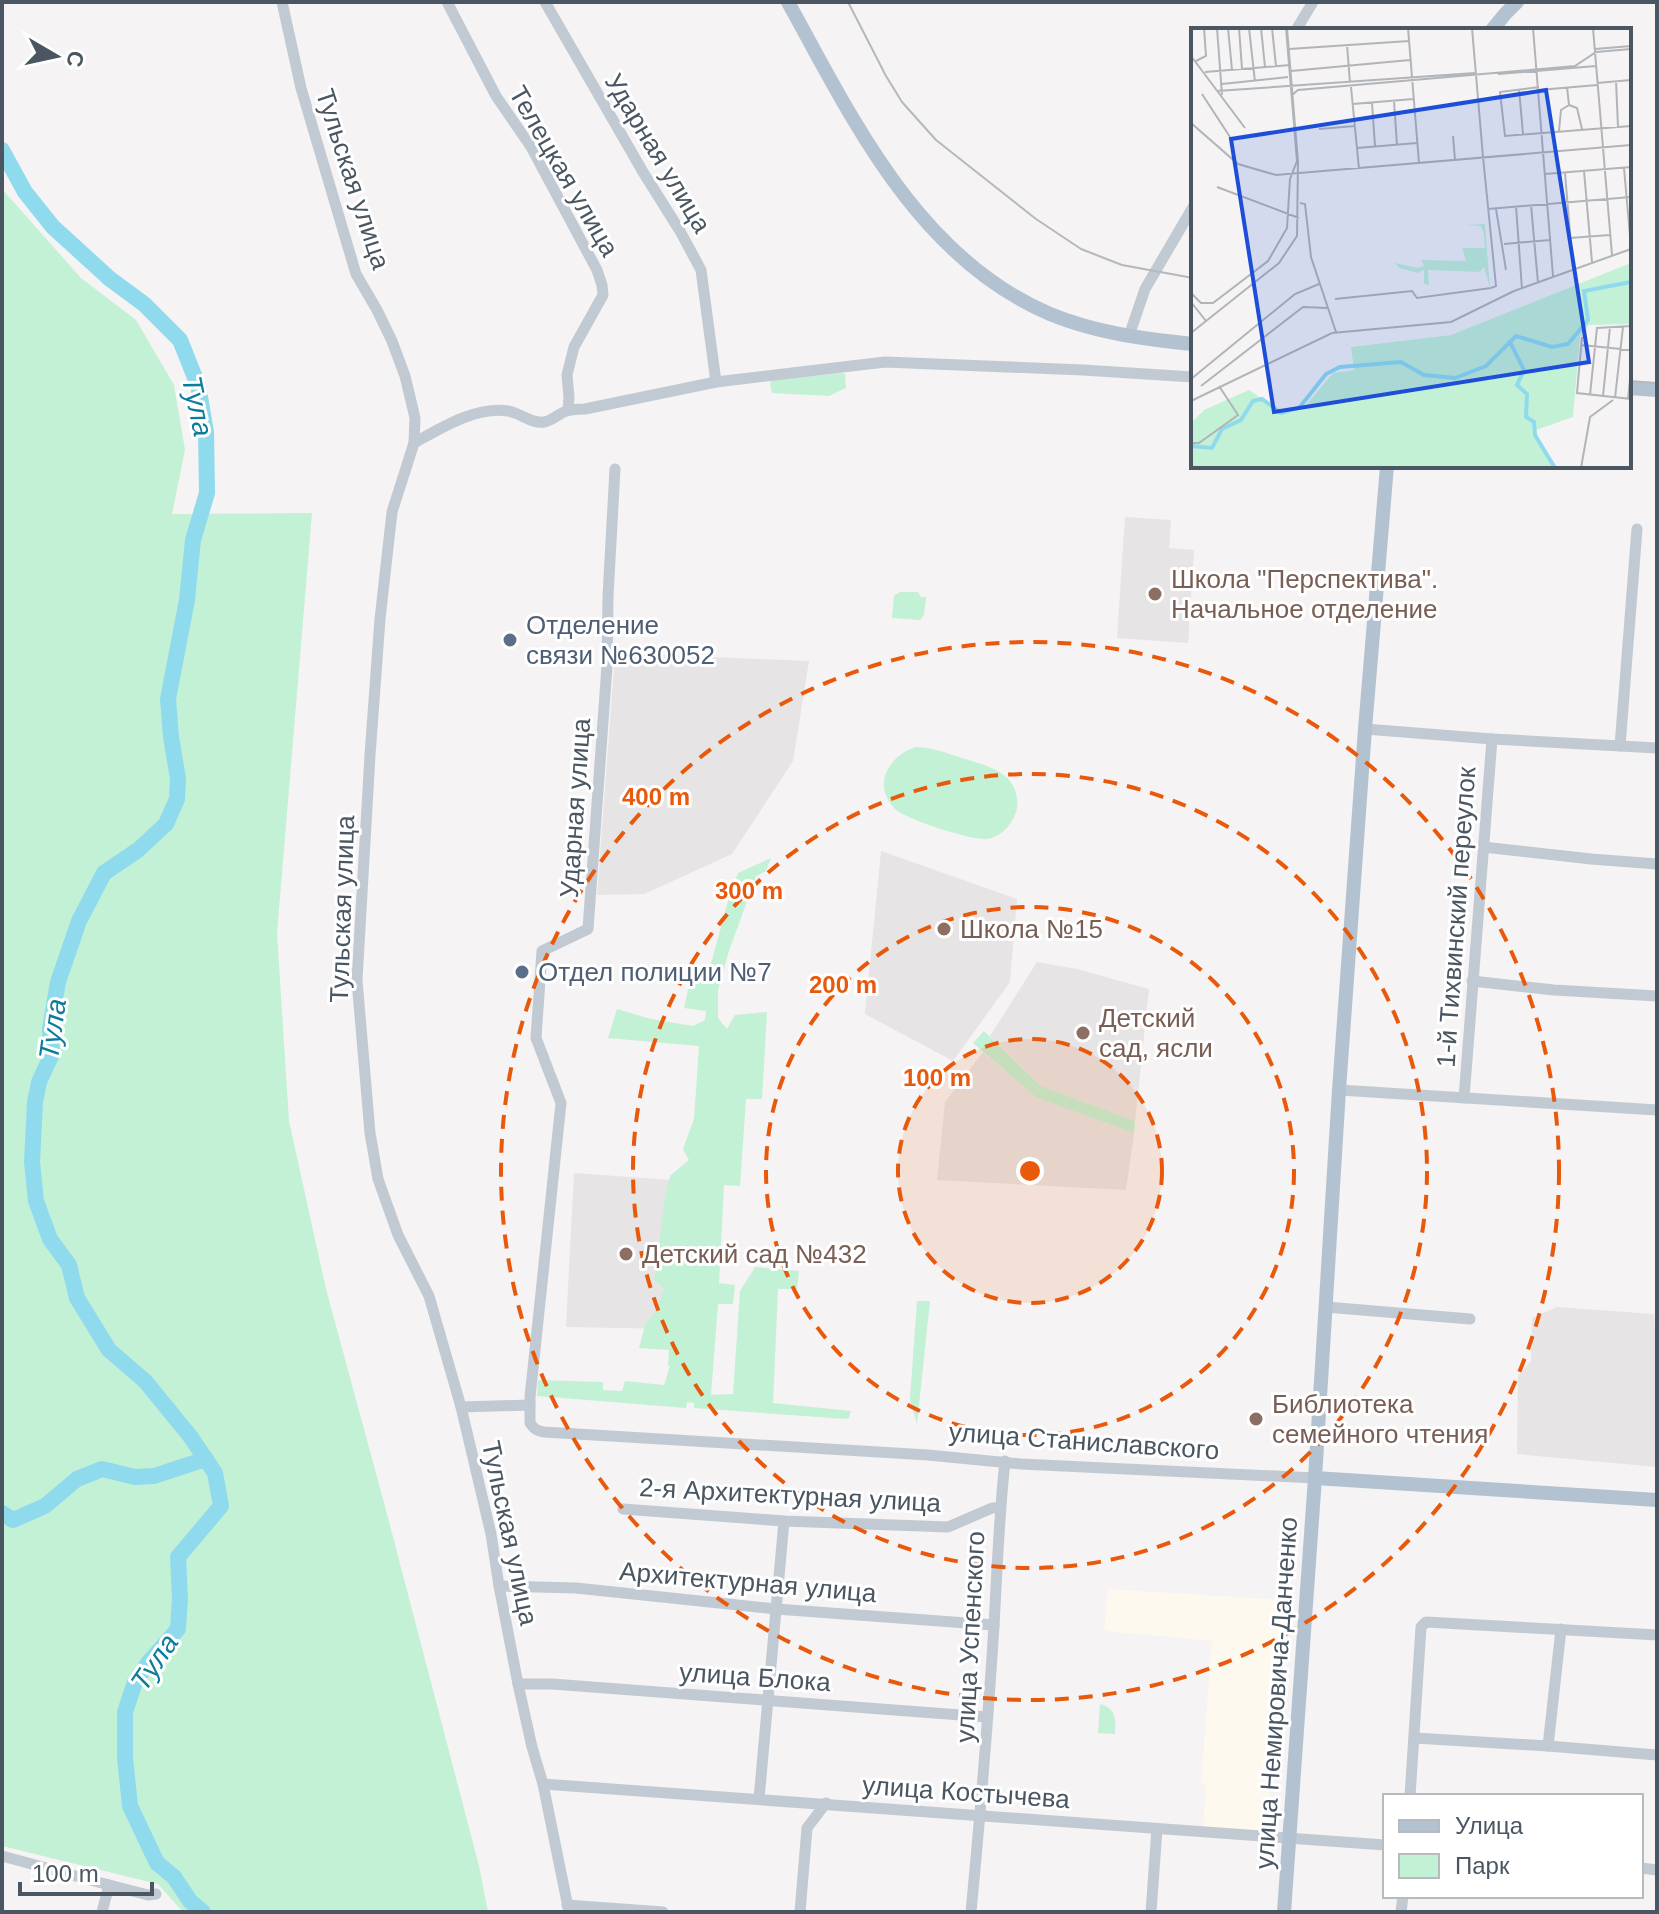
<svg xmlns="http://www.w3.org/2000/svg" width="1659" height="1914" font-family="Helvetica,sans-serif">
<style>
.commercial{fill:#fdf9ef}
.education{fill:#e6e4e5}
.green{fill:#c3f1d5}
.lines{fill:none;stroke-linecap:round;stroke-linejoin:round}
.river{stroke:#90daee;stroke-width:16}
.minor{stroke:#c1cad2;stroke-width:11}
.major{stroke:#b3c2d1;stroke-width:14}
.tram{stroke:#b5b8bd;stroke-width:2}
.ring{fill:none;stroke:#e8590c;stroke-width:4;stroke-dasharray:14 10}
.education-dot{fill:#8d6e63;stroke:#fff;stroke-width:3}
.service-dot{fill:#5c6f8a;stroke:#fff;stroke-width:3}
.labels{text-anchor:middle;stroke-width:6;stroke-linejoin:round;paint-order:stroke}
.street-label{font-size:26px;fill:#4a5661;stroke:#fff}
.education-label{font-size:26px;fill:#785e54;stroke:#fff;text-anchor:start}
.service-label{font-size:26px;fill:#4e5e75;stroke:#fff;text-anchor:start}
.water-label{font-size:28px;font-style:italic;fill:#0c7c9b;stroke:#fff}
.inset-river{fill:none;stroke:#90daee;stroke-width:4}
.inset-road{fill:none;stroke:#b1b4b9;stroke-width:2}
.view{fill:#1d4ed8;fill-opacity:0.15;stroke:#1d4ed8;stroke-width:4}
.inset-edge{fill:none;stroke:#4a5661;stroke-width:4}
.centre{fill:#e8590c;stroke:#fff;stroke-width:4}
.ring-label{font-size:24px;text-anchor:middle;font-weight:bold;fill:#e8590c;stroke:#fff;stroke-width:6;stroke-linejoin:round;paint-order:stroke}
</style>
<rect width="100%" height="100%" fill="#f5f3f3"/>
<path class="commercial" d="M1108,1589L1283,1600L1267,1824L1259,1831L1203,1827L1206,1784L1201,1783L1212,1641L1104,1631Z"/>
<g class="education">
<path d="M1125,517L1171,520L1169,548L1194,550L1188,643L1117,638Z"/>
<path d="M615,653L809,661L793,761L732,854L644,894L597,895Z"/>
<path d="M881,851L1017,899L1010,982L953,1061L865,1014Z"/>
<path d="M1037,962L1077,969L1149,989L1135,1121L1041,1086L990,1036Z"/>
<path d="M983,1052L1037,1098L1134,1133L1126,1190L937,1180L945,1102Z"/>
<path d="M574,1173L686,1181L677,1329L566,1327Z"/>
<path d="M1557,1307L1654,1314L1657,1352V1467L1517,1454L1518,1376L1531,1361L1532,1318Z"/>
</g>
<g class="green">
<path d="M2,189L81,278L136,320L174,385L185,450L172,514L312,513L277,933L289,1121L326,1289L387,1514L479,1866L488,1912H183L158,1884L2,1846Z"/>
<path d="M842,373L845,374L846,388L829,396L772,393L770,384L772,380Z"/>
<path d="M900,592H918L921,597H926L924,615L920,620L892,618L894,596Z"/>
<path d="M915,747C932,747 946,753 962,758C983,765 1009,769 1016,793C1018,801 1018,809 1014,817C1009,828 999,837 987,839C973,841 905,819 895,809C872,785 888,757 915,747Z"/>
<path d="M771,858L766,871L756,876L728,954L718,990V1018L727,1029L735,1015L767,1012L762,1099H746L740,1186L724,1185L719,1283L735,1285L733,1304H718L711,1395L733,1394L740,1291L755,1267L799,1271L797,1289H778L773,1403L851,1411L849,1418L846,1419L694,1408V1403L687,1402L686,1408L537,1396L538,1380L603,1382V1390L622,1391L625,1381L664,1385L670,1366H668L669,1350L639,1348L646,1322L654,1314L664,1289L654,1279L665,1198L670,1176L689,1160L683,1149L694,1119L699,1046L608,1038L617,1009L651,1019L693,1026L705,1020L706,1011L684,1008L691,977L707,978L730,894L738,873Z"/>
<path d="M984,1031L1041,1086L1135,1121L1134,1133L1037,1098L973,1043Z"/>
<path d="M917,1301H930L917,1424L910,1399Z"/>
<path d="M1100,1704C1116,1708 1116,1720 1115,1734L1098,1733Z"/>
</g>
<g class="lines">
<g class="river">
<path d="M2,150L25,192L53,227L110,279L144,304L180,340L198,385L206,432L207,493L193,540L187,600L168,699L171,737L178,779L177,799L166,824L138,850L104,873L79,921L58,982L50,1029L52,1054L39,1082L35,1102L32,1162L36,1201L50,1239L69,1265L77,1298L109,1350L145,1381L190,1436L215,1473L221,1506L178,1557L180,1598L178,1629L148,1663L135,1682L125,1712V1758L130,1806L157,1863L174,1877L190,1901L203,1912"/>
<path d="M2,1513L13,1520L45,1506L77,1479L102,1469L135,1477L154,1476L206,1459"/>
</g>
<g class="minor">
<path d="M282,2L301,88L356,274L377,310L392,341L405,376L415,418L414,443L392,512L380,619L370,755L357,980L370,1133L378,1179L398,1235L429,1296L461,1407L491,1534L499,1586L518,1684L532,1747L543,1784L569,1912"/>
<path d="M447,2L496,96L531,147L597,270L602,285L603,295L574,347L567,375L569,397L568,410"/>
<path d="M545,2L643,172L680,231L701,270L716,382"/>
<path d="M1296,30L1313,2"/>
<path d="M1129,336L1145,289L1193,207"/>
<path d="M414,443C441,428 476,406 508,411C520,413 532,424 544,422C552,421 559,413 567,411C572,409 580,409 585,409L716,382L885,362L1083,370L1193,377"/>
<path d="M615,469L608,596L607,666L588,929L542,951L536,1038L561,1103L530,1397V1423C534,1429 537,1431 544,1432L928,1455L1021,1464L1315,1478"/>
<path d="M1365,729L1492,739L1657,748"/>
<path d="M1620,746L1637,529"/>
<path d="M1483,847L1591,859L1657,864"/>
<path d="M1472,981L1554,990L1657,996"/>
<path d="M1339,1090L1657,1110"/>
<path d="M1464,1098L1492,739"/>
<path d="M1326,1307L1470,1319"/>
<path d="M461,1407L530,1405"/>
<path d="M623,1509L784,1521L948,1527L992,1508H999"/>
<path d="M499,1586L576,1588L776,1609L994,1625"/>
<path d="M518,1684H552L987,1717"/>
<path d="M1415,1738L1548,1746L1657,1755"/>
<path d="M1548,1746L1561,1629"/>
<path d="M543,1784L1385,1845"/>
<path d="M1410,1796L1421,1627L1426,1622L1657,1635"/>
<path d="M759,1799L784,1521"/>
<path d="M2,1856L109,1885L148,1895L156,1894"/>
<path d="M1641,1868L1657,1870"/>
<path d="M567,1905L663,1912"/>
<path d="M102,1912L109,1885"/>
<path d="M800,1912L807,1828L826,1803"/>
<path d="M971,1912C980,1817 988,1721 994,1626C997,1571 999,1516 1005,1461"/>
<path d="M1151,1912L1157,1829"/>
<path d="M1401,1912L1403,1896"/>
</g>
<g class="major">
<path d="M788,2C853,120 918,258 1050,314C1096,333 1144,339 1193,344"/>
<path d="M1492,30L1505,14L1517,2"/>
<path d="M1629,388L1657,390"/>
<path d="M1315,1478L1657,1500"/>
<path d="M1284,1912L1315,1478L1339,1090L1365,729L1387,466"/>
</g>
<g class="tram">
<path d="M848,2L886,76L902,102L936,140L1036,219L1081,249L1122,265L1193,278"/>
<path d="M1629,381L1657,383"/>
</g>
</g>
<circle cx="1030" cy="1171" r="132" fill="#e8590c" fill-opacity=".12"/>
<g class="ring">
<circle cx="1030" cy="1171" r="132"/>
<circle cx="1030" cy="1171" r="264"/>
<circle cx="1030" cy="1171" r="397"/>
<circle cx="1030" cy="1171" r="529"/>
</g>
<g class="education-dot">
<circle cx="1155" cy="594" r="8"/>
<circle cx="944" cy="929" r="8"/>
<circle cx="1083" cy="1033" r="8"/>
<circle cx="626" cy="1254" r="8"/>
<circle cx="1256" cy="1419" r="8"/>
</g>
<g class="service-dot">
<circle cx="510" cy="640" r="8"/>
<circle cx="522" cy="972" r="8"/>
</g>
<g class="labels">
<g class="street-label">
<text transform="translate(658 153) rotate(59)" y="9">Ударная улица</text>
<text transform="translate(564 171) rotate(60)" y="9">Телецкая улица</text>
<text transform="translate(353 179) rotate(72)" y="9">Тульская улица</text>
<text transform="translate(575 808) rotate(-86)" y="9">Ударная улица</text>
<text transform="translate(342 909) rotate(-88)" y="9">Тульская улица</text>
<text transform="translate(1456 917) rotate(-86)" y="9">1-й Тихвинский переулок</text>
<text transform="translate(1084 1441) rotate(4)" y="9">улица Станиславского</text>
<text transform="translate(790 1495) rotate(3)" y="9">2-я Архитектурная улица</text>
<text transform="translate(510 1533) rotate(78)" y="9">Тульская улица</text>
<text transform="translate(748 1582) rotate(5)" y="9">Архитектурная улица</text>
<text transform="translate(970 1637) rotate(-87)" y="9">улица Успенского</text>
<text transform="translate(755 1677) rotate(4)" y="9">улица Блока</text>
<text transform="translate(1276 1693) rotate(-86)" y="9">улица Немировича-Данченко</text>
<text transform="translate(966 1792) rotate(4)" y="9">улица Костычева</text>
</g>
<g class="education-label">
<text x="1171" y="588">Школа "Перспектива".<tspan x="1171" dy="30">Начальное отделение</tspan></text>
<text x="960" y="938">Школа №15</text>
<text x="1099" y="1027">Детский<tspan x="1099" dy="30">сад, ясли</tspan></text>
<text x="642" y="1263">Детский сад №432</text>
<text x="1272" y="1413">Библиотека<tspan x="1272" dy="30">семейного чтения</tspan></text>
</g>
<g class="service-label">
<text x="526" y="634">Отделение<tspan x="526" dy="30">связи №630052</tspan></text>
<text x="538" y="981">Отдел полиции №7</text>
</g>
<g class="water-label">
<text transform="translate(198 406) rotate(78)" y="10">Тула</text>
<text transform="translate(52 1029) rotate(-82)" y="10">Тула</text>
<text transform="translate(154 1662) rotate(-56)" y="10">Тула</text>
</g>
</g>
<g transform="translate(1191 28)">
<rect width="440" height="440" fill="#f5f3f3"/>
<path d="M294,196L299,260L293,239L288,244L237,242L238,257L233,256V242L226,245L208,240L204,235L227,240L233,238L230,232L275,233L271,220H294L293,207L290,198L273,197ZM440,235V296L398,297L389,309L382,389L342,403L363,440H0V395L13,382L58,362L93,386L111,382L142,345L163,342L160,319L260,307Z" fill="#c3f1d5"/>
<path class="inset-river" d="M318,312L333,342L326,357L336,366L335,389L343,394L344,407L364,440M0,418L21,420L31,401L50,392L62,373L71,371L90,385L108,380L135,346L149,339L210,334L233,347L264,350L295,338L325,308L361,319L377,316L397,292L393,263L440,254"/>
<path class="inset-road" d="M26,0L31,67M37,0L41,42M48,0L51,41M58,0L64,54M70,0L74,39M81,0L85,38M217,0L228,135M281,0L292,129M342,0L362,248M402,0L421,227M156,17L159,55M98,21L218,13M404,21L440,18M0,28L54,100M5,33L15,28L13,0M100,43L219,32M14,44L99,37M307,46L405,38M425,53L427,99M406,55L440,52M31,56L97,49M160,59L168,141M348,59L309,64L314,108L440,98M328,61L332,106M348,62L406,57M26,63L284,45M11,66L39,109M100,68L107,62L384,38L405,24L440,21M203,73L206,117M181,75L184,118M162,76L222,71M378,77L386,80L391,101M0,95L47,136L85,147L440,117M128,101L164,98M368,103L370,82L378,77L376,59M262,108L264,132M166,120L226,115M292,129L305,258L300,260M433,140L440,219M393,143L401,234M374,145L382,241M354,146L440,139M26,159L108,190M109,175L114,176L120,229L145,304M340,177L347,255M325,178L331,261M297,181L440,169M305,181L315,242M379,210L419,207M313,216L359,212M0,265L10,275H22L77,233L96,200L99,151L106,133L95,0M144,271L221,263L226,270L300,260M0,274L15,293M0,305L88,235L106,208L107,134L96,0M391,309L386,365L440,371M390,317L440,322M0,351L104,266L128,256M10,358L112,279L136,280M399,367L406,300L440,298M412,368L419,299M424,370L432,299M437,371L440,342M0,373L141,305L260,294L323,263L440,221M0,415H8L47,387L28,358M390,440L399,389L422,372"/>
<path class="view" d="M355,62L398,334L83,384L40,111Z"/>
<rect width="440" height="440" class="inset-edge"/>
</g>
<circle cx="1030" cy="1171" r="12" class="centre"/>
<g class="ring-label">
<text x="656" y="805">400 m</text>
<text x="749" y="899">300 m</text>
<text x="843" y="993">200 m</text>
<text x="937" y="1086">100 m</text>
</g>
<rect width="1659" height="1914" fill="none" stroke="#4a5661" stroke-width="8"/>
<rect x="1383" y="1794" width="260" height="104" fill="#ffffff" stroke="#b7bbc0" stroke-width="2"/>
<rect x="1399" y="1820" width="40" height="12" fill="#b3c2d1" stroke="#b7bbc0" stroke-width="2"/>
<text x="1455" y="1834" font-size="24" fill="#4a5661">Улица</text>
<rect x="1399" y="1854" width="40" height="24" fill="#c3f1d5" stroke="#b7bbc0" stroke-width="2"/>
<text x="1455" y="1874" font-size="24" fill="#4a5661">Парк</text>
<g transform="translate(56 56) rotate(99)" stroke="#ffffff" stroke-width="6" paint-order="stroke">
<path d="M0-6L14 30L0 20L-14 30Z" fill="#4a5661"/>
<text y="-12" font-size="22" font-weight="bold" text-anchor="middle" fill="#4a5661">С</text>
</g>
<path d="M20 1882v12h132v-12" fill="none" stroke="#4a5661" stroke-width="4"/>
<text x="32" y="1882" font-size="24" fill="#4a5661" stroke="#ffffff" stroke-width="6" paint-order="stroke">100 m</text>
</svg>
